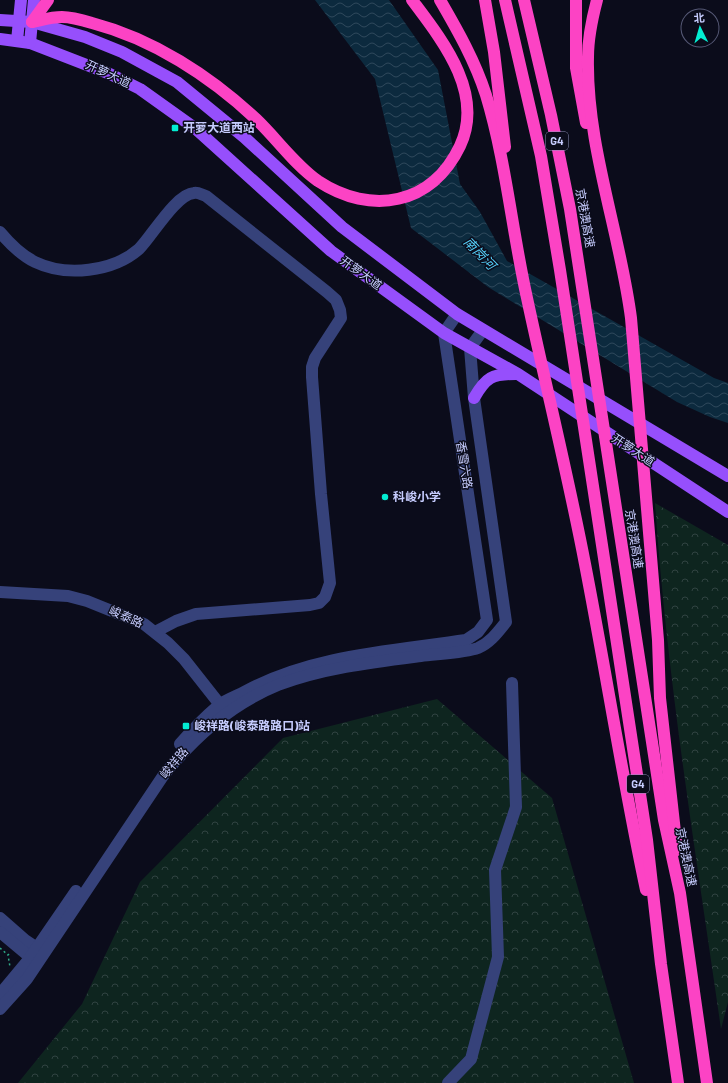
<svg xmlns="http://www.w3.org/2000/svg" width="728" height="1083" font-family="Barlow,'Noto Sans SC',sans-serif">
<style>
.forest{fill:url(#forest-crowns)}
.water{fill:url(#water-waves)}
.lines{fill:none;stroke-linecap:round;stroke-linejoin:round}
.path{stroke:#2eaa88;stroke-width:1.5;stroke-dasharray:2 3;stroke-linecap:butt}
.minor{stroke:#36427a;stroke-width:12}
.major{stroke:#964ffc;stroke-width:12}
.highway{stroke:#fc43c4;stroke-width:12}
.poi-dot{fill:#03edd2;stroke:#0b0c1b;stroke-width:1.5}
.labels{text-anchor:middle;stroke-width:3;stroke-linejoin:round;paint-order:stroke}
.shield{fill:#0b0c1b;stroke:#8e92ba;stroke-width:1}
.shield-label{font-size:11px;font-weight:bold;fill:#c6ccfe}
.street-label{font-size:12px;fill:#c6ccfe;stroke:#0b0c1b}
.poi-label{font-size:12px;font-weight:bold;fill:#c6ccfe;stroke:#0b0c1b;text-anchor:start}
.water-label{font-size:13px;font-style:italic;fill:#56d3fd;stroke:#0b0c1b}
</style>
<defs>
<pattern id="forest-crowns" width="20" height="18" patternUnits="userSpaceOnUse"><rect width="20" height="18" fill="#0e251f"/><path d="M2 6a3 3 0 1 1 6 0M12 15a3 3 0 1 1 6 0" fill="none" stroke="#304341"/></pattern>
<pattern id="water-waves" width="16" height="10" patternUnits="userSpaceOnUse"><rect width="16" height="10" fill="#0c2a3e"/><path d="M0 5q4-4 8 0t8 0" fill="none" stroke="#2e485b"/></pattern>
</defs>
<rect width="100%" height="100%" fill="#0b0c1b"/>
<g class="forest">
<path d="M655,503L728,545V1002L721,1029C696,854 667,680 655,503Z"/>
<path d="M437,699L552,798L634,1083H18L82,1004L140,882L283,738Z"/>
</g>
<path class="water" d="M315,0H389L438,70L460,184L480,212L507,261L714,378L728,383V423L710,417L677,402L488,287L411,228L375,79Z"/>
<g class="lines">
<g class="path">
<path d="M0,948L8,955"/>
<path d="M9,954L8,955L10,967"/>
</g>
<g class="minor">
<path d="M0,232C10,244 21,255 35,262C66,277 113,272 139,249C152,236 176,194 194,193C198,192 202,195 206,196L327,292L336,300L340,310L341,318L315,358L312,367V377L321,494L330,583L325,597L319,603L310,605L196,614L176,621L155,632"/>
<path d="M0,592L68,596L87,601L144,624L168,643L184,659L225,711"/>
<path d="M180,744C192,730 205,717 219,705C227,699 237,696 246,691C313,655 392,651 466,640L478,632L487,620L444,333L457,314"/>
<path d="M0,918L25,940L43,952"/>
<path d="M0,932L37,963"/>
<path d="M0,994L30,958L76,891"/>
<path d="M0,1009L27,979L163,776C194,737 231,704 278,685C323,668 374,662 421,656C435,654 465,653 478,648C490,643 498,632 506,622L474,398L470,348L483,330"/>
<path d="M448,1083L471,1059L498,957L495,870L516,807L512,683"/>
</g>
<g class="major">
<path d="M0,20L32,22L85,37L122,52L177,82L244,137L342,227L457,314L728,476"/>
<path d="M0,39L30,43L110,74L140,89L196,129L331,251L444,333L518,374L728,512"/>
<path d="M17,41L21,0"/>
<path d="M30,43L34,0"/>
<path d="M474,398C486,377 492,374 516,374"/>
</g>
<g class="highway">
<path d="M440,0C458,31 475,61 486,95C506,161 512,231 527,298C546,387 568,475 585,564C606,672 623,782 646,890"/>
<path d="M485,0L494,52L505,147"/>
<path d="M505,0L541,156L560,270L647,840L661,964L678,1083"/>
<path d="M524,0L551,115L570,209L664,820L680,893L707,1083"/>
<path d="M576,0V68L586,123"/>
<path d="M597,0C592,19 588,38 588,57C586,145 620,232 631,318L658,640L660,698L677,850"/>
<path d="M32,22C42,20 51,17 62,17C72,17 82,20 92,23C153,39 210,76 256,119C277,139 295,165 318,181C371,216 432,205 460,146C485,93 442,40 412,0"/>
<path d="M32,22L48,0"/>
</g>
</g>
<g class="poi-dot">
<rect x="171" y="124" width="8" height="8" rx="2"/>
<circle cx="385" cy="497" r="4"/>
<rect x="182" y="722" width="8" height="8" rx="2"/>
</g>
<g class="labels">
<g class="shield">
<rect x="546" y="132" width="22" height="18" rx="3"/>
<rect x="627" y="775" width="22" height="18" rx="3"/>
</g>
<g class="shield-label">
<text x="557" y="145">G4</text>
<text x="638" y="788">G4</text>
</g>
<g class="street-label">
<text transform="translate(108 74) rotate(25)" y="4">开萝大道</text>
<text transform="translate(585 218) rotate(80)" y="4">京港澳高速</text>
<text transform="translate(361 273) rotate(36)" y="4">开萝大道</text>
<text transform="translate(633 450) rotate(33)" y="4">开萝大道</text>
<text transform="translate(464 465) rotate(81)" y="4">香雪六路</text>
<text transform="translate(634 539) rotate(81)" y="4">京港澳高速</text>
<text transform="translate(126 617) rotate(24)" y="4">峻泰路</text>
<text transform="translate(174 763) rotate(-50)" y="4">峻祥路</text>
<text transform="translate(686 857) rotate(78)" y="4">京港澳高速</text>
</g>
<g class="poi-label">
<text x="183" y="132">开萝大道西站</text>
<text x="393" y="501">科峻小学</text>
<text x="194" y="730">峻祥路(峻泰路路口)站</text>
</g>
<g class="water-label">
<text transform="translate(480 253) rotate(46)" y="5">南岗河</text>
</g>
</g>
<g transform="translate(700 28) rotate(355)"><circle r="19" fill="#0b0c1b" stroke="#565976"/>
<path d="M0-3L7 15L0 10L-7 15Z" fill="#03edd2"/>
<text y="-6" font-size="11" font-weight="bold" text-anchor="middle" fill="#c6ccfe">北</text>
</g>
</svg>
